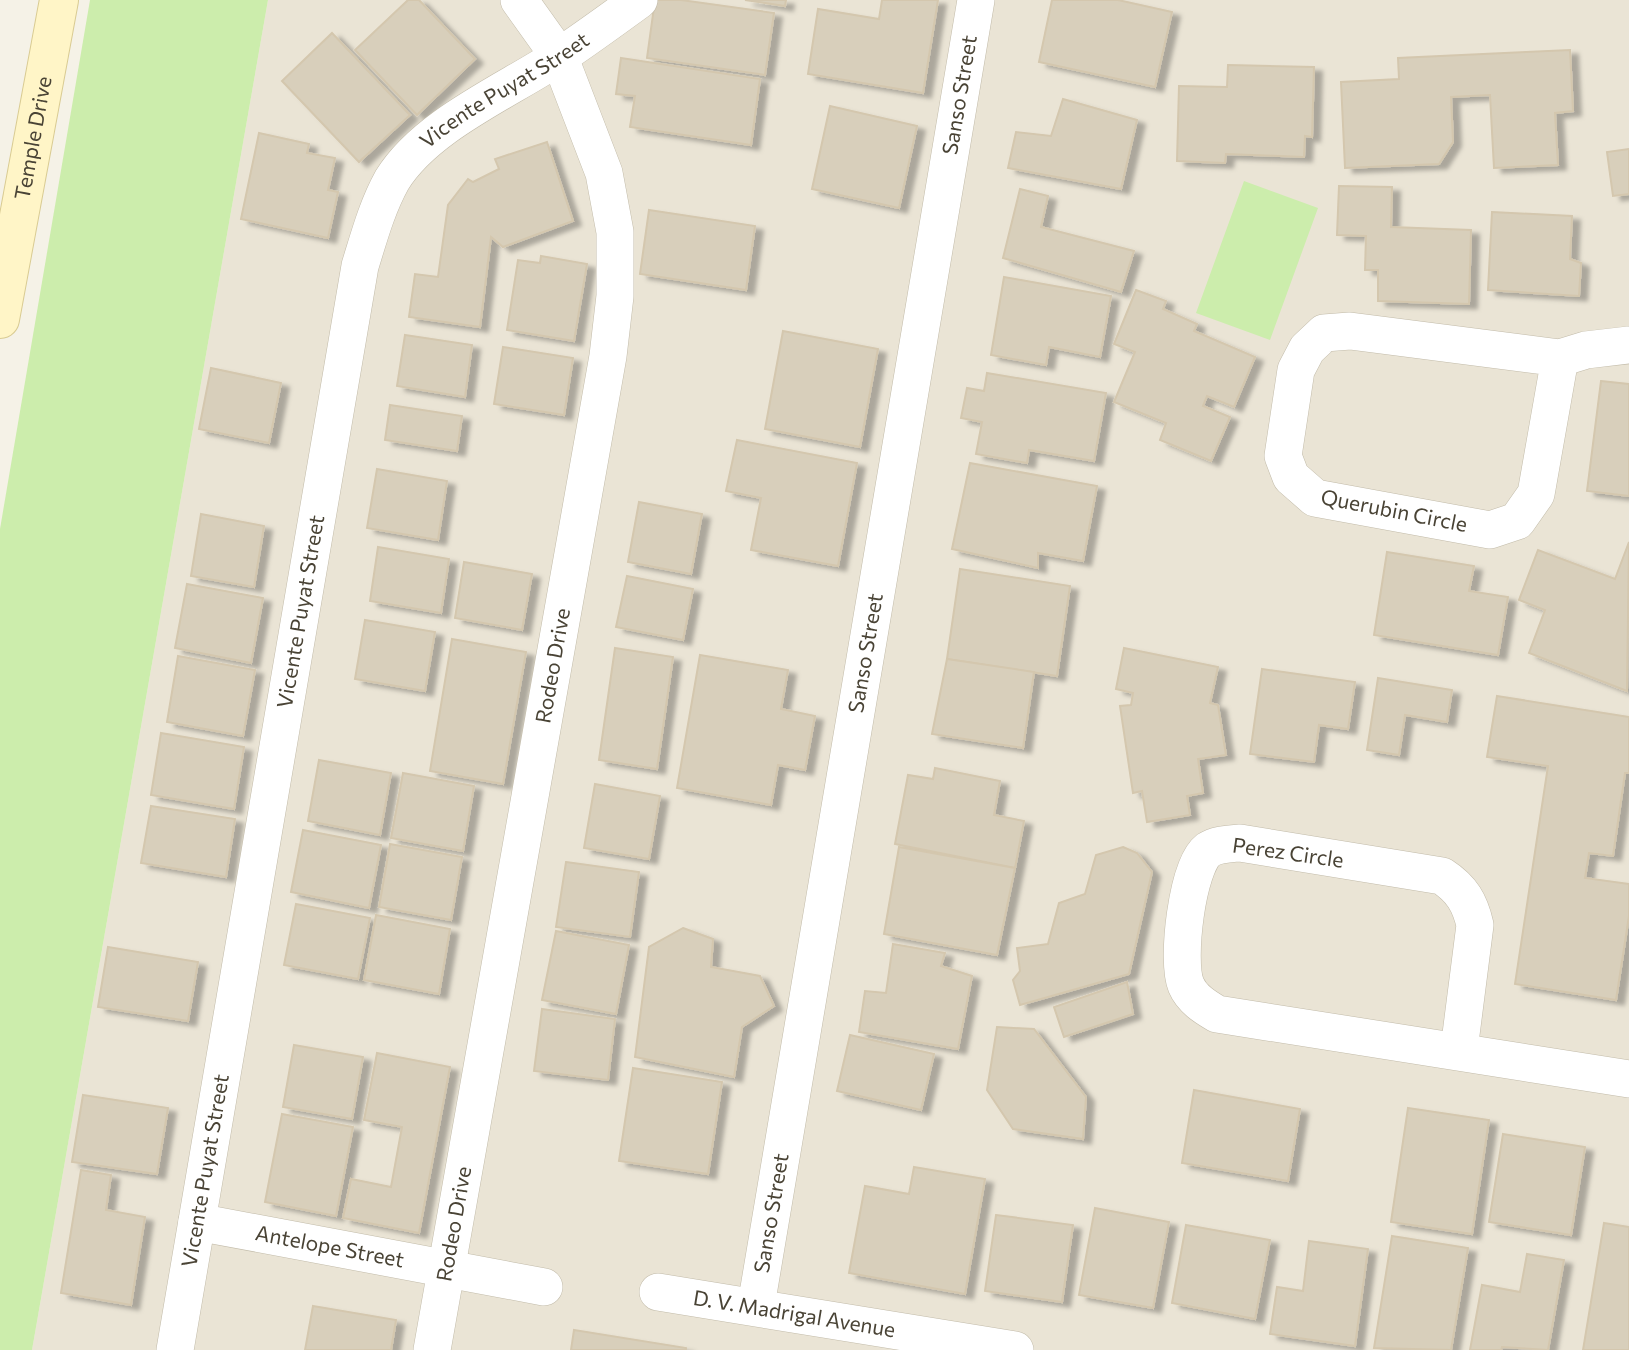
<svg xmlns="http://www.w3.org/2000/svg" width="1629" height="1350" font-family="Commissioner,sans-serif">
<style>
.residential{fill:#eae4d5}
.green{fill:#ccedac}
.building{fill:#d8cfbb;stroke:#d4c7ae;stroke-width:2;filter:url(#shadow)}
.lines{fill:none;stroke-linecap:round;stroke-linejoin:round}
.street-casing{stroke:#c2bba9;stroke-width:38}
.secondary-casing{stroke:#d9cb92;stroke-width:40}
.street{stroke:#fff;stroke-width:37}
.secondary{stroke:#fff5c7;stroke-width:38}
.labels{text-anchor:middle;stroke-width:5;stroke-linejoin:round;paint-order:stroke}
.street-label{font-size:21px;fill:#494335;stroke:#fff}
</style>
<defs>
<filter id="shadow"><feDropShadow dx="8" dy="4.5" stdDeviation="2" flood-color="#0004"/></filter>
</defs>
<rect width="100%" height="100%" fill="#f5f2e7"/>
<path class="residential" d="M268,0H1629V1350H32Z"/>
<g class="green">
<path d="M90,0H268L32,1350H0V529Z"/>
<path d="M1244,181L1318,208L1270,340L1196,313Z"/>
</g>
<g class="building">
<path d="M408,0H419L475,59L417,115L355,50Z"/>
<path d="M655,0H681L774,13L765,75L647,58Z"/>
<path d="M745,0H786L785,6Z"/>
<path d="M882,0H938L923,93L808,74L818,9L879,19Z"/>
<path d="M1052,0H1118L1172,12L1155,87L1039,62Z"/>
<path d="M332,33L410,115L359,162L282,81Z"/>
<path d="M1570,50L1573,111L1555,113L1558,165L1494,168L1490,95L1451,97L1453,142L1439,164L1345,168L1341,82L1399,79L1398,58Z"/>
<path d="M621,58L760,79L751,145L630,127L635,96L616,94Z"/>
<path d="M1228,65L1314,67L1312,137L1305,136L1304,157L1226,154L1225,163L1177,161L1179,86L1227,87Z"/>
<path d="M1063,99L1137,120L1121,189L1008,168L1016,132L1051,136Z"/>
<path d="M830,106L917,126L899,208L812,189Z"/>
<path d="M259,133L309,144L307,153L335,158L328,190L338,192L328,238L241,219Z"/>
<path d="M547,142L573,221L503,247L491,237L480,327L409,317L415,274L438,277L448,205L468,179L473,182L499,169L495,159Z"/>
<path d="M1629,149V194L1613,196L1607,152Z"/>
<path d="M1339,186L1392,187L1391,227L1471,230L1469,304L1378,301V270H1365L1366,236L1337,235Z"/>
<path d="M1020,189L1048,196L1041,227L1134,251L1121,292L1003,258Z"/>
<path d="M649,210L755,226L746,290L640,274Z"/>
<path d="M1492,212L1572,216L1570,259L1581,263L1579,296L1488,290Z"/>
<path d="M541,256L587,264L574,341L507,330L518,260L540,263Z"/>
<path d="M1004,277L1111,296L1100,357L1049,347L1046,365L991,355Z"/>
<path d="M1136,290L1166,301L1163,309L1197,324L1194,331L1255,357L1234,407L1207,396L1203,406L1230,417L1211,461L1160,440L1166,423L1114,402L1135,352L1114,344Z"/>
<path d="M783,331L878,349L860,447L765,429Z"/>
<path d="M405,335L472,345L465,397L397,386Z"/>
<path d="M503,347L573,358L564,415L494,404Z"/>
<path d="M211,368L281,383L269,443L199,429Z"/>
<path d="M987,373L1106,393L1094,461L1029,450L1027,463L976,454L982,422L961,418L967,388L984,391Z"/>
<path d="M1601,381L1629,384V496L1587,491Z"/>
<path d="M390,405L462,416L457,451L385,440Z"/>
<path d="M737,440L857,463L838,566L751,550L761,498L726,491Z"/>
<path d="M970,463L1097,486L1083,561L1038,553V568L952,549Z"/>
<path d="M377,469L447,481L438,540L367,528Z"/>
<path d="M639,502L702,514L691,574L628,562Z"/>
<path d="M201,514L264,526L254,587L191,576Z"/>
<path d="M1629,542L1627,691L1529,653L1545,610L1519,600L1538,550L1615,579Z"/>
<path d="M378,547L449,559L441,613L370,601Z"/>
<path d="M1387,552L1474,566L1469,591L1508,597L1498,655L1374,635Z"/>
<path d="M464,562L532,574L522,630L455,618Z"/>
<path d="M960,569L1070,586L1057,676L947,659Z"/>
<path d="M627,576L693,589L683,640L616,627Z"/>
<path d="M187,584L263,598L251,663L175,648Z"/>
<path d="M365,620L435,632L425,691L355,679Z"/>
<path d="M452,639L526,652L503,784L430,771Z"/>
<path d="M615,648L673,657L657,769L599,760Z"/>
<path d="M1124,648L1218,667L1210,703L1218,705L1226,755L1198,759L1203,793L1187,796L1190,815L1147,822L1142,791L1133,793L1120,706L1131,705L1133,693L1116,689Z"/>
<path d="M700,655L788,670L781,709L815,716L805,770L778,765L771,805L677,788Z"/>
<path d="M178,656L255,670L243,736L167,722Z"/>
<path d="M947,659L1034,672L1023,748L932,734Z"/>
<path d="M1262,669L1355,682L1348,729L1319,725L1314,762L1250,754Z"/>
<path d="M1378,678L1452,690L1447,722L1405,715L1399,755L1367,750Z"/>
<path d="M1497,696L1629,717V773H1625L1613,856L1589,853L1585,878L1629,884V916L1616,1000L1515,984L1548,766L1487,757Z"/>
<path d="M161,733L244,747L234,809L151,795Z"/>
<path d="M319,760L391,773L380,835L308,821Z"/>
<path d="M935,768L1000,781L994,815L1024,821L1015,868L895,844L908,775L933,779Z"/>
<path d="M403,773L474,786L463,851L391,838Z"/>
<path d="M595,784L660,796L649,859L584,848Z"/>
<path d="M151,806L235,819L226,877L141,863Z"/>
<path d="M303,830L381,845L369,908L291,892Z"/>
<path d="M390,844L462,857L451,920L379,907Z"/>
<path d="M899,847L1015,868L997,955L884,934Z"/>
<path d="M1123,847L1137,853L1152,872L1129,974L1020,1005L1013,980L1020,971L1017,948L1048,944L1059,903L1085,894L1096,855Z"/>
<path d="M566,862L639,872L630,937L556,927Z"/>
<path d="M296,904L370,918L358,979L284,965Z"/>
<path d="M376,915L450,929L439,994L364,980Z"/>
<path d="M683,928L713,939L711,967L760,976L774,1006L742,1027L734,1077L635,1057L649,947Z"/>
<path d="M556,931L629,945L616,1014L542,1000Z"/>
<path d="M893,944L945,953L941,966L972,976L958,1049L859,1032L865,991L886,993Z"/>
<path d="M108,947L198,962L188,1021L98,1007Z"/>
<path d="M1127,982L1133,1014L1064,1037L1054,1007Z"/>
<path d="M542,1009L615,1019L608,1080L534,1071Z"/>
<path d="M997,1027L1034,1029L1086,1097L1083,1139L1013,1129L987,1090Z"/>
<path d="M850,1035L934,1054L921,1110L837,1091Z"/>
<path d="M294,1045L363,1057L352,1119L283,1107Z"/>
<path d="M377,1053L450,1067L419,1233L343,1218L351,1179L391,1187L402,1127L364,1120Z"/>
<path d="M633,1068L722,1082L708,1174L619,1161Z"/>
<path d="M1194,1090L1300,1109L1288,1181L1182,1163Z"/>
<path d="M83,1095L168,1108L157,1174L72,1162Z"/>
<path d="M1408,1108L1489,1120L1472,1234L1391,1222Z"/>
<path d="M282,1114L353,1127L336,1216L265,1202Z"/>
<path d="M1503,1134L1585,1147L1571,1235L1489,1222Z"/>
<path d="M914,1167L985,1179L965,1294L849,1273L865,1186L909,1194Z"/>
<path d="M81,1170L111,1175L106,1210L145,1217L131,1305L61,1293Z"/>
<path d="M1095,1208L1169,1222L1153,1308L1079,1295Z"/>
<path d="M996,1215L1073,1225L1062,1302L985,1291Z"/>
<path d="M1604,1223L1629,1227V1350H1583Z"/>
<path d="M1186,1225L1270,1240L1255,1319L1172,1303Z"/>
<path d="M1392,1236L1468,1248L1451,1350L1374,1348Z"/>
<path d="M1309,1241L1368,1249L1355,1346L1270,1334L1277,1287L1303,1291Z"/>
<path d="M1527,1254L1564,1260L1548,1350L1502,1347L1501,1350H1470L1482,1285L1520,1292Z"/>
<path d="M313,1306L396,1320L391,1350H305Z"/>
<path d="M574,1330L686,1348V1350H571Z"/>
</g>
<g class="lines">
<defs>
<g id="street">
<path d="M1560,358L1536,494L1517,521L1490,530L1315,498L1291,477L1283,456L1296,370L1307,349L1324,333L1350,331L1560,358L1586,350L1629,345"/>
<path d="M1459,1050L1475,925C1470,903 1462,889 1442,876L1240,843C1229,844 1217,844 1208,850C1187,866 1176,961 1186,985C1192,999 1205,1007 1217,1014L1629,1079"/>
<path id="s1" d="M197,1222L544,1287"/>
<path id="s2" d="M658,1292L1015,1350"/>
<path id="s3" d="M756,1306L976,0"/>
<path id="s4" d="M175,1350L360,266C369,237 377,207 392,180C426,125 507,91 560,56C587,38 613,19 639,0"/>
<path id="s5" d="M432,1350L608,356L615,296V232L604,173L559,56L519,0"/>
</g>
<g id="secondary">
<path id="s6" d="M0,319L59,0"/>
</g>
</defs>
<use href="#street" class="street-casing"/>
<use href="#secondary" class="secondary-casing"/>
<use href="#street" class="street"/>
<use href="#secondary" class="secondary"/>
</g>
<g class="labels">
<g class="street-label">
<text dy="7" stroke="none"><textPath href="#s4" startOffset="1337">Vicente Puyat Street</textPath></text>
<text dy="7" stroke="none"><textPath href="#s3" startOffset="1228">Sanso Street</textPath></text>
<text dy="7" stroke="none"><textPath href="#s6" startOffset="184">Temple Drive</textPath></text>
<text transform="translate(1394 511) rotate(11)" y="7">Querubin Circle</text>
<text dy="7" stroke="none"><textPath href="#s4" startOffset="749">Vicente Puyat Street</textPath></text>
<text dy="7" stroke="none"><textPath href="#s3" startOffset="662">Sanso Street</textPath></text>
<text dy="7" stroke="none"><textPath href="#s5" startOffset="695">Rodeo Drive</textPath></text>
<text transform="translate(1288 853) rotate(8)" y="7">Perez Circle</text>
<text dy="7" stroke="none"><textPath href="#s4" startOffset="182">Vicente Puyat Street</textPath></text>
<text dy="7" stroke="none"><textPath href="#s3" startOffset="94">Sanso Street</textPath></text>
<text dy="7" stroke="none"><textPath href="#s5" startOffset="128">Rodeo Drive</textPath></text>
<text dy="7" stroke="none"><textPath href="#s1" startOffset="135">Antelope Street</textPath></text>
<text dy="7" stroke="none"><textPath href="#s2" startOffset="138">D. V. Madrigal Avenue</textPath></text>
</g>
</g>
</svg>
